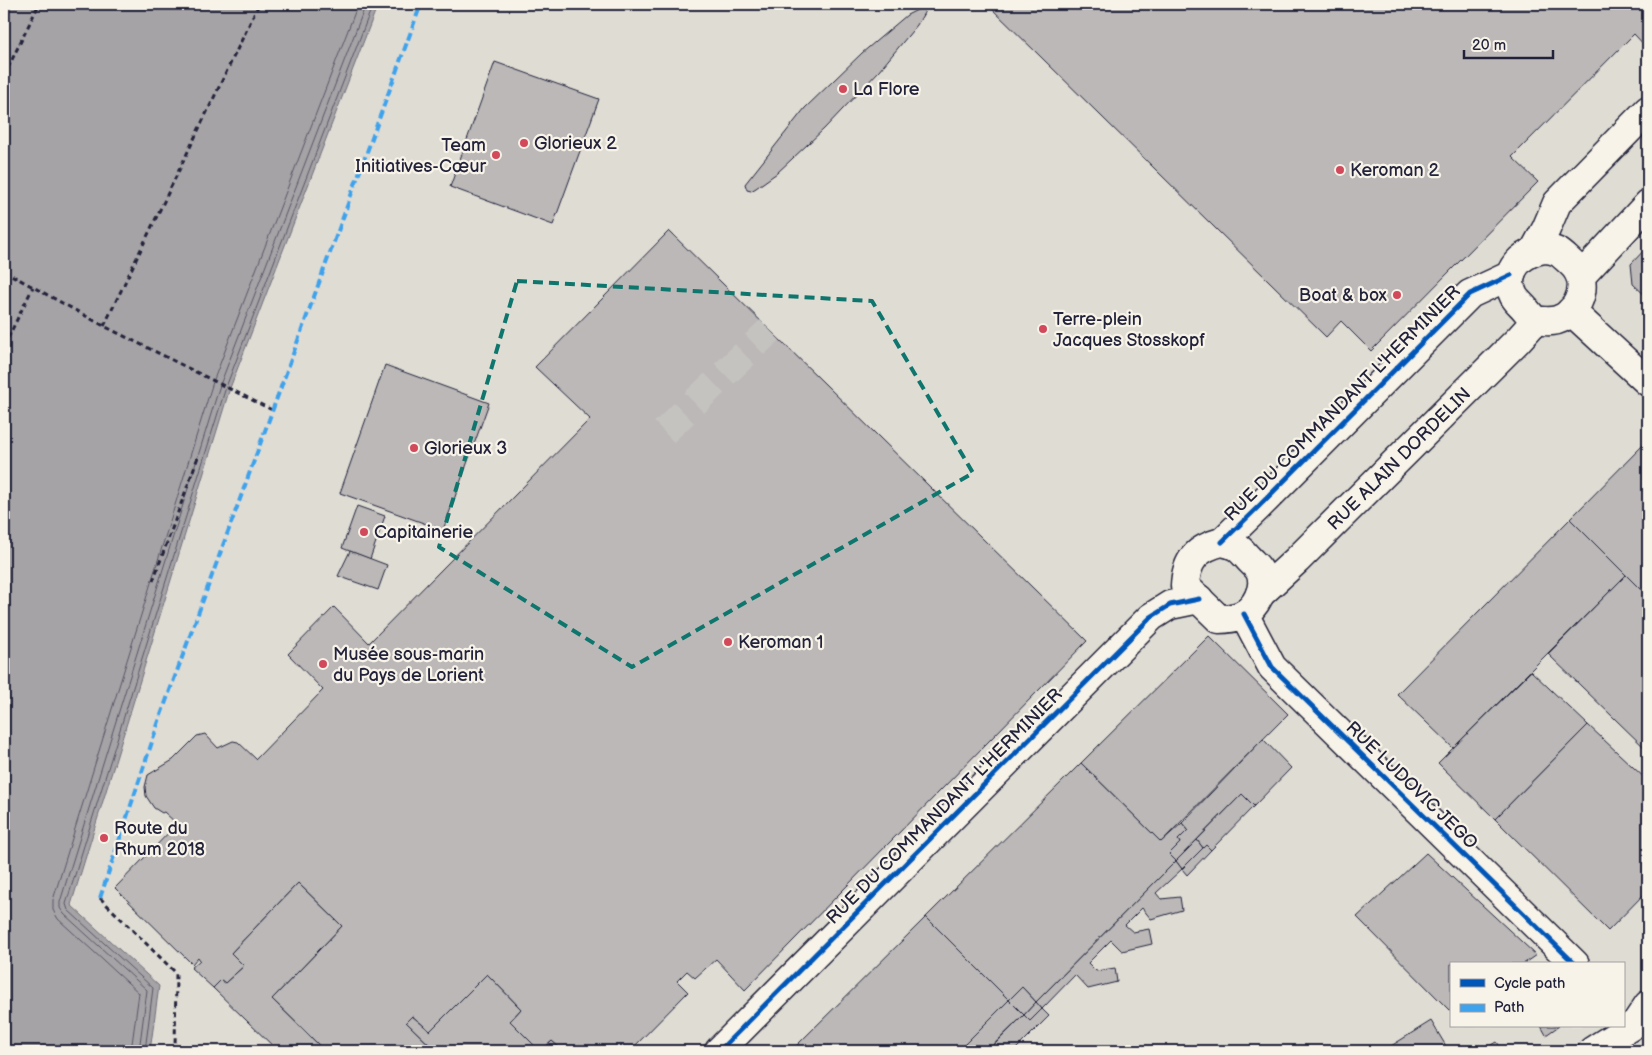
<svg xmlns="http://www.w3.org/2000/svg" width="1652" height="1055" font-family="'Balsamiq Sans',sans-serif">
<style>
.built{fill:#dfdcd4;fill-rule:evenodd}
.water{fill:#a6a3a6;stroke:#716f7b}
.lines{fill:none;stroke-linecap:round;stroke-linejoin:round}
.shore{stroke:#575666;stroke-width:1}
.building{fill:#bbb8b7;stroke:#22223b}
.minor-tunnel{stroke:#c5c3c0;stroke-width:28;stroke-dasharray:28 14;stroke-linecap:butt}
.minor-casing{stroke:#22223b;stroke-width:31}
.path{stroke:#22223b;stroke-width:3;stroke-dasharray:5 4;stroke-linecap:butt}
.minor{stroke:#f7f3e8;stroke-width:28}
.quiet{stroke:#3ea2ec;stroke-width:4;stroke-dasharray:8 4;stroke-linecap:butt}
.cycleway-casing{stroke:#f7f3e8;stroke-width:8}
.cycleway{stroke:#0057b8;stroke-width:5}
.marked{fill:none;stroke:#0f766e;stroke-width:4;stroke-dasharray:10 6;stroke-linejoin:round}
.poi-dot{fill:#d1495b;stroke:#f7f3e8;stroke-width:2}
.labels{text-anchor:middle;stroke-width:4.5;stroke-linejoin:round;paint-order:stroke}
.poi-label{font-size:18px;fill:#22223b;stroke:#f7f3e8;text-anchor:start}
.street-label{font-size:18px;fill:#22223b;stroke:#f7f3e8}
</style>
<rect width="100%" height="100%" fill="#eeebe1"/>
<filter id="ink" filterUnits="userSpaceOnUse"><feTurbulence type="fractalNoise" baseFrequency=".02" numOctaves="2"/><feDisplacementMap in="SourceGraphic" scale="10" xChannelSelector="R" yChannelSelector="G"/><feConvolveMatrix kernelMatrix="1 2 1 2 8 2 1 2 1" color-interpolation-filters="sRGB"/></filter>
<g filter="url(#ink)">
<path class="built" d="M378,4H1648V1051H150L159,986L71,906L230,388ZM1451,964H1623V1026H1451Z"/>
<path class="water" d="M4,4H378L230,388L71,905L159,986L150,1051H4Z"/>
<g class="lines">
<g class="shore">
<path d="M131,1051L139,993L58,919L53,910V900L213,382L358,4"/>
<path d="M139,1051L147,990L64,914L60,908V902L220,385L366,4"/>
<path d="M145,1051L153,988L68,910L66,904L226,387L373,4"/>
</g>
</g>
<g class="building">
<path d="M987,4H1648V49L1634,34L1512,157L1538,182L1371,351L1341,321L1326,337Z"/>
<path d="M923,7L925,9L924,13L917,25L879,71L824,129L777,173L756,188L751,191L747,190L745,184L805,108L862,53L907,15Z"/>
<path d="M495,62L599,99L553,225L450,187Z"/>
<path d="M669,231L1087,641L745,990L716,959L695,978L687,971L677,981L688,992L630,1051H563L552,1041L540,1051L510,1021L521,1009L487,974L430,1031L412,1016L406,1022L436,1051H325L272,999L342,926L298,883L231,953L244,966L225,983L221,980L213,988L191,968L200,960L198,957L192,964L115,888L177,824L164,812L162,813L154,808L146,796L145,787L148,775L173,760L197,736L205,734L218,748L233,741L238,742L256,759L323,690L288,654L334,607L369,643L590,419L535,367Z"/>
<path d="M1648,246V298L1633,284L1631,264Z"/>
<path d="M385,365L489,403L443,530L340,493Z"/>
<path d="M1648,440V597L1570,519Z"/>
<path d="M357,506L385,516L370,559L342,548Z"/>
<path d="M1570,519L1626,575L1453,748L1397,694Z"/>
<path d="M350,551L387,565L378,590L338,576Z"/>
<path d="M1626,575L1648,597V751L1548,654Z"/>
<path d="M1209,636L1288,714L1161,842L1081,763Z"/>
<path d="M1531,671L1588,725L1495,819L1438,763Z"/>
<path d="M1588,725L1648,781V890L1608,931L1495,819Z"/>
<path d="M1263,739L1291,768L1254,806L1242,794L1176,861L1169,854L1180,843L1178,840L1188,830L1182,823Z"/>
<path d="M1081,763L1161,842L1182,823L1188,830L1178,840L1180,843L1169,854L1176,861L1036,1002L1022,987L1009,1000L926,917Z"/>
<path d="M1242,794L1254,806L1211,850L1206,845L1203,848L1197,840Z"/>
<path d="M1197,840L1203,848L1182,869L1176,861Z"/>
<path d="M1206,845L1211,850L1187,875L1182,869Z"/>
<path d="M1426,853L1536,955L1523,964H1451V1009L1449,1010L1357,917Z"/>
<path d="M1176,861L1182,869L1156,893L1161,899L1180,897L1182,910L1151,919L1142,908L1125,925L1133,932L1149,929L1152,944L1122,951L1111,940L1088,963L1096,971L1115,968L1117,982L1088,989L1075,975L1042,1009L1036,1002Z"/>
<path d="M298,883L342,926L272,999L325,1051H278L213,988L221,980L225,983L244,966L231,953Z"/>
<path d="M926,917L1009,1000L958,1051H791Z"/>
<path d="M487,974L521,1009L510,1021L540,1051H436L406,1022L412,1016L430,1031Z"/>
<path d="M1022,987L1036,1002L1024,1015L1009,1000Z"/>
<path d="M1009,1000L1024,1015L987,1051H958Z"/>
<path d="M1036,1002L1042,1009L1030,1021L1024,1015Z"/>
<path d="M1042,1009L1049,1016L1014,1051H994L991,1048L1024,1015L1030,1021Z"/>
<path d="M1431,1021L1449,1051H1383Z"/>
<path d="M1541,1026H1559L1546,1035Z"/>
<path d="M552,1041L563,1051H542Z"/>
<path d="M1497,1042L1503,1051H1482Z"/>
</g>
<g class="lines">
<path class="minor-tunnel" d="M664,432L770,330"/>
<defs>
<g id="minor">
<path d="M1545,249C1559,250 1561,254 1571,263C1595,284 1575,325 1544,321C1541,321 1538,321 1536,320C1532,318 1528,312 1525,309C1521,304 1515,300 1513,294C1502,270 1523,252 1545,249Z"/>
<path d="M1534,251L1546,229L1557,203L1648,110"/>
<path d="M1581,276L1648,204"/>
<path d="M1571,311L1648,382"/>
<path d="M1222,542L1258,507L1470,294L1511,275"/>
<path d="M1222,542C1236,545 1238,547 1247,557C1251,562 1258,567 1260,572C1267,587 1256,608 1242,615C1235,618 1228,619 1219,619L1185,586C1186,560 1197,548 1222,542Z"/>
<path id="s1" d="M1260,594L1297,560L1518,340L1536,320"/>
<path d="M1244,614L1272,667L1575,964"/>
<path d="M719,1051L1151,617L1170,605L1199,599"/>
<path d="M1592,1051L1636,1023L1648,1005"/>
</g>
</defs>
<use href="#minor" class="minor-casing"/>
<g class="path">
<path d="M4,76L39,4"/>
<path d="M4,271L104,326L272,410"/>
<path d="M104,326L259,4"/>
<path d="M4,346L33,287"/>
<path d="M153,581L198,457"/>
<path d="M100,898L176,973L175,1051"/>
</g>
<use href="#minor" class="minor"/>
<path class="quiet" d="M100,898L161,715L421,4"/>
<defs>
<g id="cycleway">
<path d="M1222,542L1258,507L1470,294L1511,275"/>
<path d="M1244,614L1272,667L1575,964"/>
<path d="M719,1051L1151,617L1170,605L1199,599"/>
</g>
</defs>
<use href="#cycleway" class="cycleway-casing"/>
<use href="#cycleway" class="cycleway"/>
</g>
</g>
<path class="marked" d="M517,281L872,301L973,473L632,667L439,547Z"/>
<g class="poi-dot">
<circle cx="843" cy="89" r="5"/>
<circle cx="524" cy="143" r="5"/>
<circle cx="496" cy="155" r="5"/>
<circle cx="1340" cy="170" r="5"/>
<circle cx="1397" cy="295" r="5"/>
<circle cx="1043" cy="329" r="5"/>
<circle cx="414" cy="448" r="5"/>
<circle cx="364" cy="532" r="5"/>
<circle cx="728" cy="642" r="5"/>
<circle cx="323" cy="664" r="5"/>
<circle cx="104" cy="838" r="5"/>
</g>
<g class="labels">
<g class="poi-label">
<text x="853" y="95">La Flore</text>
<text x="534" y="149">Glorieux 2</text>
<text x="486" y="151" text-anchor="end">Team<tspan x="486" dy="21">Initiatives-Cœur</tspan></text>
<text x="1350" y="176">Keroman 2</text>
<text x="1387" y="301" text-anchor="end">Boat &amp; box</text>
<text x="1053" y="325">Terre-plein<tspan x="1053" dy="21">Jacques Stosskopf</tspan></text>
<text x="424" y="454">Glorieux 3</text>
<text x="374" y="538">Capitainerie</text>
<text x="738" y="648">Keroman 1</text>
<text x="333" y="660">Musée sous-marin<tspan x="333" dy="21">du Pays de Lorient</tspan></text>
<text x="114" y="834">Route du<tspan x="114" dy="21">Rhum 2018</tspan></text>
</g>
<g class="street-label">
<text transform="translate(1342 403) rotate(-45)" y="6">RUE DU COMMANDANT L'HERMINIER</text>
<text dy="6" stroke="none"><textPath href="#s1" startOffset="194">RUE ALAIN DORDELIN</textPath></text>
<text transform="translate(1412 785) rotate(44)" y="6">RUE LUDOVIC JEGO</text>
<text transform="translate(944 806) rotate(-45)" y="6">RUE DU COMMANDANT L'HERMINIER</text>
</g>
</g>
<rect width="1652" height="1055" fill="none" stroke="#f7f3e8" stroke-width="20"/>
<rect x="10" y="10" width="1632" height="1035" fill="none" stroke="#22223b" stroke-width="2" filter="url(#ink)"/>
<rect x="1450" y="962" width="175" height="65" fill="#f7f3e8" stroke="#a29fa3"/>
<rect x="1460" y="979" width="25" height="8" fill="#0057b8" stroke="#a29fa3"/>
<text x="1494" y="988" font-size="15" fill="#22223b">Cycle path</text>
<rect x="1460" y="1004" width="25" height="8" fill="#3ea2ec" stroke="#a29fa3"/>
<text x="1494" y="1012" font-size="15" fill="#22223b">Path</text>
<path d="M1464 50v8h89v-8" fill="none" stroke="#22223b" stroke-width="2.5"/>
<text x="1472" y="50" font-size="15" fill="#22223b" stroke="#f7f3e8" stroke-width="4" paint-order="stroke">20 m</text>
</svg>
